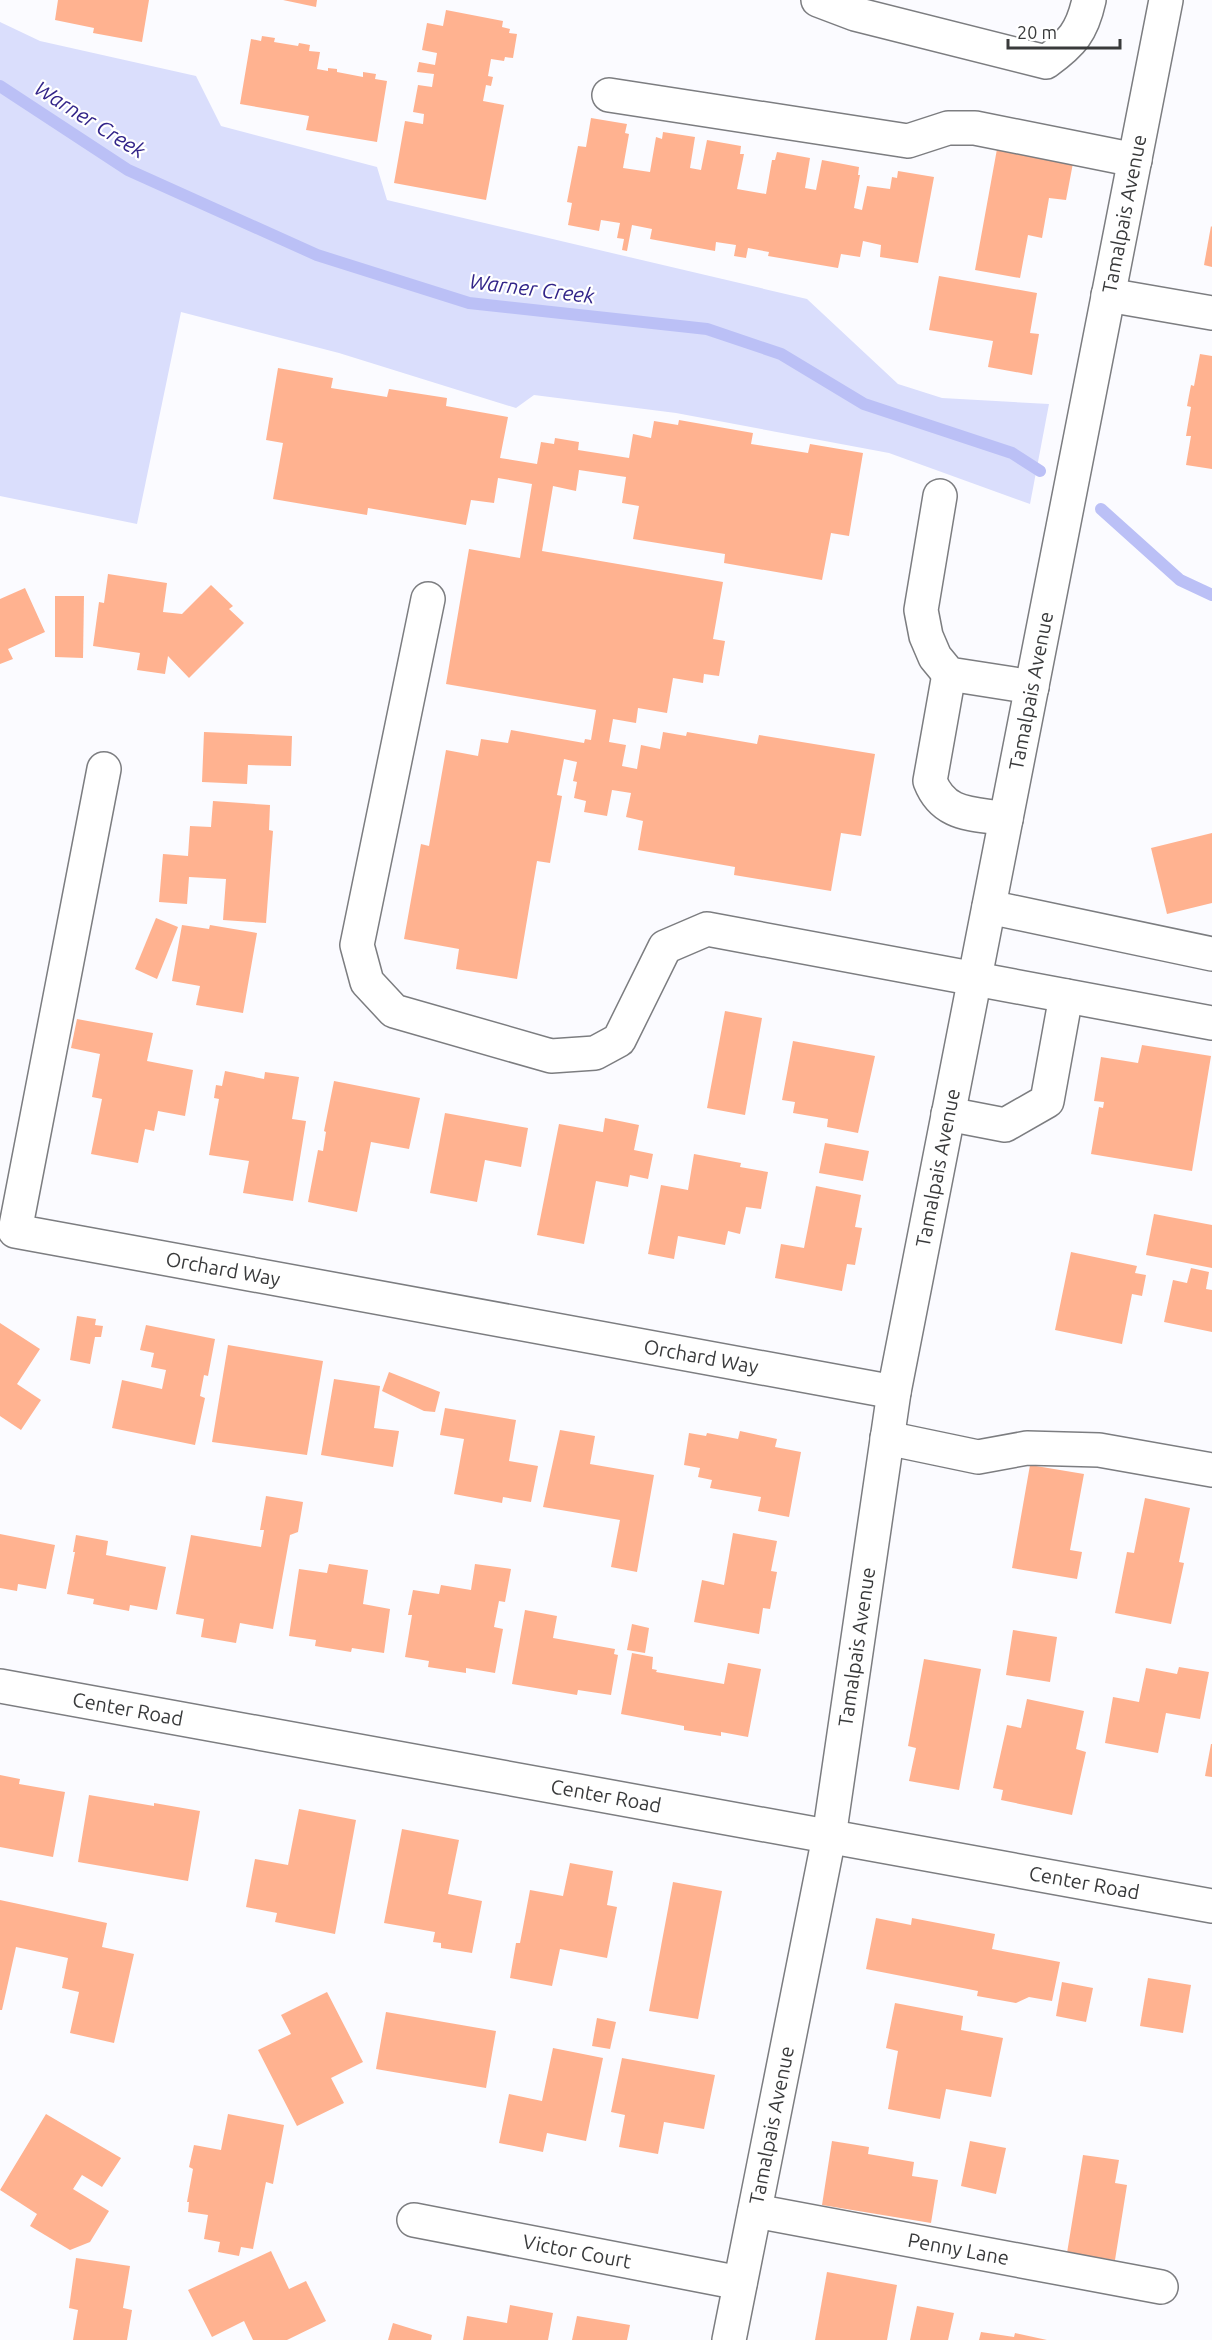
<svg xmlns="http://www.w3.org/2000/svg" width="1212" height="2340" font-family="Ubuntu,sans-serif">
<style>
.green{fill:#dadefc}
.lines{fill:none;stroke-linecap:round;stroke-linejoin:round}
.stream{stroke:#bbc0f6;stroke-width:12}
.building{fill:#ffb290}
.minor-casing{stroke:#7c7d80;stroke-width:36}
.minor{stroke:#fff;stroke-width:33}
.labels{text-anchor:middle;stroke-width:4.5;stroke-linejoin:round;paint-order:stroke}
.street-label{font-size:20px;fill:#393a3b;stroke:#fff}
.water-label{font-size:21px;font-style:italic;fill:#332589;stroke:#fff}
</style>
<rect width="100%" height="100%" fill="#fbfbff"/>
<path class="green" d="M0,22L40,41L196,76L221,126L377,167L387,200L807,299L898,384L942,398L1049,404L1030,504L889,453L676,413L534,395L516,408L339,353L181,312L137,524L0,496Z"/>
<g class="lines">
<g class="stream">
<path d="M0,86L128,170L317,255L469,303L707,329L781,354L864,404L1012,453L1040,471"/>
<path d="M1101,509L1180,580L1212,595"/>
</g>
</g>
<g class="building">
<path d="M58,0H149L142,42L93,33L94,28L55,20Z"/>
<path d="M283,0H317L316,7Z"/>
<path d="M446,10L503,21L502,27L510,29L509,33L517,34L513,58L505,57L504,61L491,59L488,76L493,77L491,86L486,85L483,101L504,105L486,200L394,183L405,121L423,124L424,114L413,112L418,85L432,87L434,74L417,72L419,62L435,65L437,53L422,50L427,23L443,26Z"/>
<path d="M262,36L275,38L274,42L298,46L299,43L310,45L309,51L320,52L317,69L328,71V68L337,69V72L363,77V72L376,74L375,79L387,81L377,142L306,130L309,116L240,104L251,39L261,41Z"/>
<path d="M591,118L627,124L625,133L629,134L623,168L650,172L656,137L662,139L663,132L695,137L690,168L701,170L707,140L741,146L740,154H744L737,189L766,194L772,160H775L777,152L810,158L805,188L816,190L822,160L859,167L858,175H860L854,208L862,210L867,186L890,189L892,177L897,178L898,171L934,177L918,263L880,257L881,245L863,241L860,257L841,254L838,268L768,256L769,252L748,248L746,258L734,256L736,245L716,242L715,251L650,239L652,229L632,225L627,251L622,250L624,239L617,238L620,223L601,220L599,231L568,225L572,203L567,202L578,146L586,147Z"/>
<path d="M997,149L1073,163L1066,200L1049,198L1042,238L1028,235L1020,278L975,270Z"/>
<path d="M1211,226L1212,227V267L1204,265Z"/>
<path d="M939,276L1037,293L1030,333L1039,334L1032,375L988,367L993,341L929,330Z"/>
<path d="M1200,354L1212,356V469L1186,465L1191,436H1186L1191,407L1187,406L1191,385L1194,386Z"/>
<path d="M278,368L333,378L331,388L387,397L389,389L447,398L446,406L508,417L500,458L537,464L541,442L554,444L555,438L579,442L578,450L629,458L633,434L651,438L654,421L678,425L679,420L753,433L751,444L808,453L810,444L863,453L849,536L831,533L822,580L724,563L725,554L633,539L639,506L622,503L626,477L579,470L576,491L553,486L542,551L723,582L713,639L725,641L719,676L704,674L703,683L673,678L667,713L638,708L636,723L613,719L609,742L626,745L622,766L637,769L641,745L660,749L663,732L686,736L687,732L757,744L759,735L875,754L861,836L841,833L831,891L734,875L735,867L638,850L643,821L626,817L631,793L612,790L607,816L584,812L586,801L574,798L577,782L573,781L577,762L564,759L557,795L562,796L550,863L537,861L517,979L456,969L459,949L404,939L421,844L429,846L446,750L478,756L481,739L508,743L511,730L584,743L585,739L591,740L596,710L446,684L469,549L520,558L532,484L498,478L494,503L471,500L466,525L368,508L367,515L273,499L283,443L266,440Z"/>
<path d="M108,574L167,583L163,612L182,614L211,585L233,606L229,609L244,623L189,678L168,656L165,674L137,670L140,653L93,646L99,602L104,603Z"/>
<path d="M25,588L45,632L8,649L13,659L0,664V599Z"/>
<path d="M55,596H84L83,658L55,657Z"/>
<path d="M204,732L292,736L291,766L248,765L247,784L202,782Z"/>
<path d="M213,801L270,805L269,830L273,831L266,923L223,920L226,879L189,877L187,904L159,902L163,854L188,856L190,826L211,827Z"/>
<path d="M1212,833V903L1167,914L1151,848Z"/>
<path d="M156,918L178,927L157,979L135,969Z"/>
<path d="M182,925L209,929L210,925L257,933L243,1013L196,1005L200,986L172,981Z"/>
<path d="M725,1011L762,1018L745,1115L707,1108Z"/>
<path d="M77,1019L153,1033L147,1061L193,1070L185,1116L158,1111L154,1131L145,1129L138,1163L91,1154L102,1099L92,1097L100,1054L71,1048Z"/>
<path d="M793,1041L875,1056L858,1133L827,1127L828,1119L793,1113L795,1102L782,1100Z"/>
<path d="M1142,1045L1211,1056L1192,1171L1091,1154L1099,1107L1103,1108L1104,1102L1094,1101L1101,1057L1138,1063Z"/>
<path d="M225,1071L264,1079L265,1072L299,1077L292,1119L306,1121L293,1201L243,1193L249,1161L209,1155L219,1099L214,1098L216,1085L222,1086Z"/>
<path d="M334,1081L420,1098L409,1149L371,1142L357,1212L308,1202L318,1150L323,1151L326,1132L324,1131Z"/>
<path d="M445,1113L528,1128L521,1167L485,1160L477,1202L430,1193Z"/>
<path d="M605,1118L639,1125L634,1150L653,1154L648,1179L630,1175L628,1187L596,1181L584,1244L537,1235L559,1124L603,1132Z"/>
<path d="M825,1143L869,1151L863,1181L819,1173Z"/>
<path d="M694,1154L741,1163L740,1167L768,1172L761,1209L746,1207L740,1234L728,1231L725,1245L678,1236L674,1259L648,1254L661,1185L688,1190Z"/>
<path d="M816,1186L861,1195L855,1227L862,1228L855,1265L847,1264L842,1291L775,1278L781,1244L804,1248Z"/>
<path d="M1154,1214L1212,1225V1268L1146,1255Z"/>
<path d="M1071,1252L1137,1266L1135,1273L1146,1275L1142,1296L1132,1294L1122,1344L1055,1330Z"/>
<path d="M1191,1268L1209,1272L1206,1289L1212,1290V1332L1164,1322L1173,1280L1187,1283Z"/>
<path d="M77,1316L96,1319L95,1325L103,1326L101,1337H95L90,1364L70,1360Z"/>
<path d="M0,1323L40,1349L17,1384L41,1400L21,1430L0,1416Z"/>
<path d="M146,1325L215,1339L208,1376L204,1375L200,1396L205,1398L195,1445L112,1428L122,1380L162,1389L166,1370L151,1367L154,1353L140,1350Z"/>
<path d="M228,1345L323,1361L307,1455L212,1442Z"/>
<path d="M389,1372L440,1392L435,1412L424,1411L382,1391Z"/>
<path d="M334,1379L380,1386L374,1428L399,1431L393,1467L321,1455Z"/>
<path d="M445,1408L516,1420L509,1461L538,1466L531,1502L503,1497L502,1503L454,1494L464,1439L440,1435Z"/>
<path d="M560,1430L595,1436L590,1464L654,1475L637,1572L611,1567L620,1520L543,1507Z"/>
<path d="M740,1431L777,1439L775,1447L801,1452L789,1517L758,1511L761,1497L710,1488L712,1480L698,1477L700,1468L684,1465L689,1433L706,1436L707,1433L738,1439Z"/>
<path d="M1030,1465L1084,1474L1070,1550L1082,1552L1077,1579L1012,1568Z"/>
<path d="M266,1496L303,1502L298,1532L290,1535L273,1629L240,1623L236,1643L201,1637L204,1619L176,1614L191,1535L261,1547L264,1530H260Z"/>
<path d="M1145,1498L1190,1508L1179,1562L1184,1563L1171,1624L1115,1613L1127,1552L1134,1553Z"/>
<path d="M733,1533L777,1541L771,1571L777,1572L770,1609L763,1608L759,1634L694,1622L702,1580L724,1585Z"/>
<path d="M0,1534L55,1545L46,1589L18,1584L17,1591L0,1588Z"/>
<path d="M76,1535L108,1541L106,1555L166,1567L157,1610L130,1605L129,1611L93,1604L94,1599L67,1594L75,1552H73Z"/>
<path d="M329,1564L368,1570L363,1604L390,1609L384,1653L352,1648L351,1652L315,1646L316,1640L289,1636L299,1569L327,1573Z"/>
<path d="M475,1564L511,1569L505,1602L499,1601L494,1627L503,1629L495,1673L466,1668V1673L428,1667L429,1661L405,1657L412,1615H408L413,1590L439,1594L441,1585L471,1590Z"/>
<path d="M525,1610L557,1616L553,1638L615,1649L614,1654L618,1655L611,1695L578,1690L577,1695L512,1684Z"/>
<path d="M632,1624L649,1628L645,1653L627,1650Z"/>
<path d="M1013,1630L1057,1637L1050,1682L1006,1675Z"/>
<path d="M632,1653L653,1657L652,1669L657,1670L656,1672L724,1684L728,1663L761,1669L748,1737L721,1732V1736L684,1730V1726L621,1714Z"/>
<path d="M924,1659L981,1669L959,1790L909,1781L916,1748L908,1746Z"/>
<path d="M1179,1667L1209,1672L1200,1719L1166,1713L1158,1753L1105,1743L1113,1697L1139,1702L1146,1668L1177,1674Z"/>
<path d="M1027,1699L1084,1711L1076,1749L1086,1752L1072,1815L1001,1800L1003,1790L993,1788L1007,1725L1021,1728Z"/>
<path d="M1211,1744H1212V1777L1205,1776Z"/>
<path d="M0,1775L20,1779L19,1784L65,1792L53,1857L0,1847Z"/>
<path d="M89,1795L154,1806V1803L200,1811L188,1881L78,1862Z"/>
<path d="M299,1809L356,1820L335,1934L275,1922L277,1913L246,1907L255,1859L288,1865Z"/>
<path d="M402,1829L459,1840L448,1894L482,1901L472,1953L441,1948V1943L433,1942L435,1932L384,1923Z"/>
<path d="M570,1863L613,1871L607,1905L617,1907L607,1958L560,1949L552,1986L510,1978L516,1943H520L530,1890L563,1896Z"/>
<path d="M673,1882L722,1891L698,2019L649,2011Z"/>
<path d="M0,1900L107,1923L102,1947L134,1954L114,2043L70,2033L79,1992L62,1988L68,1958L16,1947L2,2010H0Z"/>
<path d="M876,1918L911,1925L912,1918L995,1934L992,1949L1060,1962L1052,2001L1029,1997L1016,2003L977,1996L978,1991L866,1969Z"/>
<path d="M1148,1978L1191,1985L1183,2033L1140,2026Z"/>
<path d="M1062,1982L1093,1988L1086,2022L1056,2016Z"/>
<path d="M327,1992L363,2062L331,2078L344,2103L297,2126L258,2050L291,2034L281,2015Z"/>
<path d="M895,2003L963,2016L961,2030L1003,2038L991,2097L946,2089L940,2119L888,2109L898,2051L886,2048Z"/>
<path d="M386,2012L496,2031L486,2088L376,2069Z"/>
<path d="M597,2018L616,2022L610,2049L592,2046Z"/>
<path d="M553,2048L603,2058L586,2141L547,2133L543,2152L499,2143L509,2094L542,2101Z"/>
<path d="M622,2058L715,2075L704,2129L664,2122L658,2154L619,2147L625,2115L611,2112Z"/>
<path d="M46,2114L121,2158L102,2187L82,2175L73,2189L109,2211L90,2242L70,2250L30,2226L37,2214L0,2190Z"/>
<path d="M228,2114L284,2125L273,2184L266,2182L253,2249L241,2247L239,2256L218,2252L220,2242L204,2239L208,2215L188,2212L189,2202H187L193,2169L189,2167L194,2145L221,2150Z"/>
<path d="M832,2141L869,2147L868,2154L914,2162L912,2176L938,2180L931,2223L822,2205Z"/>
<path d="M970,2141L1006,2148L996,2194L961,2186Z"/>
<path d="M1083,2155L1119,2160L1115,2183L1127,2185L1115,2260L1067,2253Z"/>
<path d="M271,2251L289,2289L306,2281L326,2321L287,2340H253L244,2321L212,2337L188,2290Z"/>
<path d="M76,2258L130,2266L123,2308L132,2310L127,2340H73L78,2310L69,2308Z"/>
<path d="M827,2272L897,2285L887,2340H815Z"/>
<path d="M510,2305L553,2313L548,2340H463L467,2316L507,2323Z"/>
<path d="M917,2306L954,2313L948,2340H910Z"/>
<path d="M577,2316L630,2325L627,2340H572Z"/>
<path d="M393,2323L432,2335L431,2340H388Z"/>
<path d="M981,2332L1014,2337L1015,2333L1047,2340H979Z"/>
</g>
<g class="lines">
<defs>
<g id="minor">
<path d="M818,0L855,14L1046,62C1072,43 1082,32 1089,0"/>
<path d="M609,95L908,141L948,128H975L1135,160"/>
<path d="M1108,295L1212,313"/>
<path d="M940,496L921,610L926,636L935,657L949,674L1032,687"/>
<path d="M428,599L357,945L367,982L394,1011L551,1056L595,1053L619,1040L665,947L707,929L1212,1023"/>
<path d="M949,674L930,781C944,817 973,813 1006,819"/>
<path id="s1" d="M104,769L15,1231L894,1392"/>
<path d="M989,907L1212,954"/>
<path d="M948,1114L1005,1125L1047,1101L1066,996"/>
<path d="M887,1438L978,1457L1027,1448L1099,1450L1212,1470"/>
<path id="s2" d="M0,1686L1212,1906"/>
<path id="s3" d="M755,2211L1161,2287"/>
<path id="s4" d="M414,2220L740,2283"/>
<path id="s5" d="M729,2340L829,1837L894,1392L1166,0"/>
</g>
</defs>
<use href="#minor" class="minor-casing"/>
<use href="#minor" class="minor"/>
</g>
<g class="labels">
<g class="street-label">
<text dy="7" stroke="none"><textPath href="#s5" startOffset="2163">Tamalpais Avenue</textPath></text>
<text dy="7" stroke="none"><textPath href="#s5" startOffset="1677">Tamalpais Avenue</textPath></text>
<text dy="7" stroke="none"><textPath href="#s5" startOffset="1191">Tamalpais Avenue</textPath></text>
<text dy="7" stroke="none"><textPath href="#s1" startOffset="682">Orchard Way</textPath></text>
<text dy="7" stroke="none"><textPath href="#s1" startOffset="1168">Orchard Way</textPath></text>
<text dy="7" stroke="none"><textPath href="#s5" startOffset="705">Tamalpais Avenue</textPath></text>
<text dy="7" stroke="none"><textPath href="#s2" startOffset="130">Center Road</textPath></text>
<text dy="7" stroke="none"><textPath href="#s2" startOffset="616">Center Road</textPath></text>
<text dy="7" stroke="none"><textPath href="#s2" startOffset="1102">Center Road</textPath></text>
<text dy="7" stroke="none"><textPath href="#s5" startOffset="219">Tamalpais Avenue</textPath></text>
<text dy="7" stroke="none"><textPath href="#s3" startOffset="207">Penny Lane</textPath></text>
<text dy="7" stroke="none"><textPath href="#s4" startOffset="166">Victor Court</textPath></text>
</g>
<g class="water-label">
<text transform="translate(90 120) rotate(32)" y="7">Warner Creek</text>
<text transform="translate(532 289) rotate(7)" y="7">Warner Creek</text>
</g>
</g>
<path d="M1008 39v9h112v-9" fill="none" stroke="#393a3b" stroke-width="3"/>
<text x="1017" y="39" font-size="18" fill="#393a3b" stroke="#ffffff" stroke-width="4.5" paint-order="stroke">20 m</text>
</svg>
